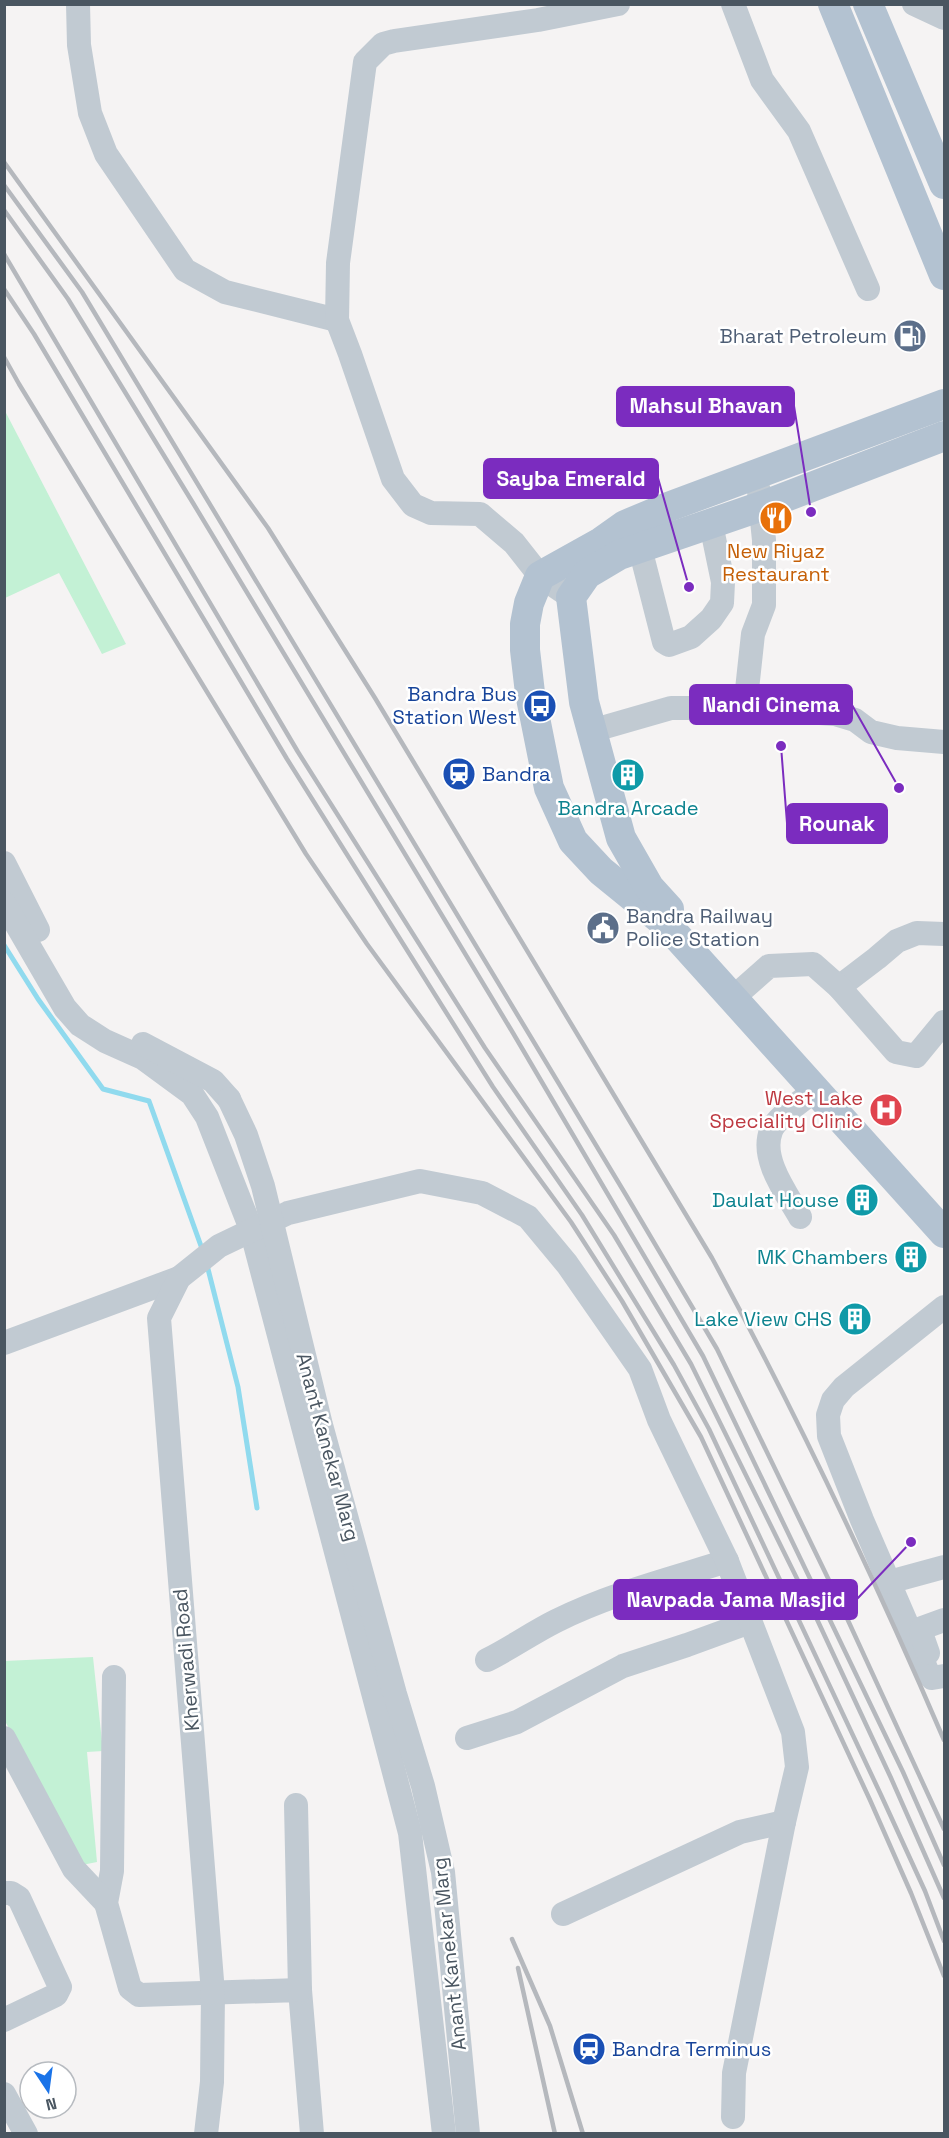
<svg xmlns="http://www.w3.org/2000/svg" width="949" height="2138" font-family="'Space Grotesk',sans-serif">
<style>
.green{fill:#c3f1d5}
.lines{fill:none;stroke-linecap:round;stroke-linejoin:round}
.stream{stroke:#90daee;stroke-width:5}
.minor{stroke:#c1cad2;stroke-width:24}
.major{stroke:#b3c2d1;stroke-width:30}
.rail{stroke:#b5b8bd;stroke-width:4.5}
.minor-bridge{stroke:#c1cad2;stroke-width:24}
.labels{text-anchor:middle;stroke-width:5;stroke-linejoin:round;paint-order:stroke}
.service-label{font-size:20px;fill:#4e5e75;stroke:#fff;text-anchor:end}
.food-label{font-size:20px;fill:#c56008;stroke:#fff}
.transit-label{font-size:20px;fill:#164399;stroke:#fff;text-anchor:start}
.culture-label{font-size:20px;fill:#0d838f;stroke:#fff;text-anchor:end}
.health-label{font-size:20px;fill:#be3a42;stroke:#fff;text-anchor:end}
.street-label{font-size:20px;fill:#4a5661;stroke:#fff}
.leader{fill:none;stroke:#7b2cbf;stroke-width:2}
.callout-dot{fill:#7b2cbf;stroke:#fff;stroke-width:2}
.callout{fill:#7b2cbf;stroke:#7b2cbf;stroke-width:2}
.callout-label{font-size:21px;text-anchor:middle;font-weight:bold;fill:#fff}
</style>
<rect width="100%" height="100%" fill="#f5f3f3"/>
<g class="green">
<path d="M5,411L126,644L102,654L59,573L5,598Z"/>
<path d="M93,1657L103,1751L87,1752L97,1862L82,1865L5,1721L4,1661Z"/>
</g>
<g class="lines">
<g class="stream">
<path d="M4,945L38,999L103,1089L149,1101L201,1246"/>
<path d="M207,1265L238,1387L257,1508"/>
</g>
<g class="minor">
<path d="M78,4L79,45L90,113L106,154L185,270L225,292L337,320"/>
<path d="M733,4L762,80L799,131L868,289"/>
<path d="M914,4L944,18"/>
<path d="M630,533L640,548L664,642L669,645L691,637L711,619L722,603L723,582L711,524"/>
<path d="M571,597L540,576L514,543L480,514L431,513L413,505L393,479L350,354L337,320L338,263L365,62L383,44L394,41L538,20L618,4"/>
<path d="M745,708L753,634L764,605V540L759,491"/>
<path d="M591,731L671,708H745L835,714L855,720L871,732L897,738L944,742"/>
<path d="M4,863L38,930"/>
<path d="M4,903L65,1008L80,1025L105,1041L143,1058L192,1094L207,1117L251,1229L410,1833L444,2134"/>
<path d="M839,987L877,958L897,941L917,933L944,934"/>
<path d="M743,989L769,966L813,964L839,987L896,1052L916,1056L944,1022"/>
<path d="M143,1044L213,1081L229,1099"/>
<path d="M800,1217C787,1194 760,1159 771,1131C776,1117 804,1100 815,1090"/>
<path d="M944,1307L844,1387L833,1400L828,1415L829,1436L862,1520L928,1673L932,1678L944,1676"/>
<path d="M4,1343L179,1278"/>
<path d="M889,1582L944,1567"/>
<path d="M928,1653L921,1633L922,1628L944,1620"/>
<path d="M487,1660C511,1648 532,1633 556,1621C610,1594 670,1579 727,1561"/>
<path d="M114,1677L112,1871L106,1903L130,1988L139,1995L300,1990L312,2134"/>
<path d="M4,1738L74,1869L106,1903"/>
<path d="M467,1738L517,1722L623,1666L687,1645L750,1622"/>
<path d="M296,1805L300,1990"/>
<path d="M4,1893H11L19,1898L60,1987L56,1995L4,2020"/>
<path d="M563,1914L740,1832L784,1822"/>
<path d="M4,2094L26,2134"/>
<path d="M206,2134L212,2082L213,1993L159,1318L179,1278L219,1246L288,1213L420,1181L482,1193L528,1217L567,1264L640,1369L659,1420L727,1561L793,1732L797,1767L784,1822L734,2073L733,2117"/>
</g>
<g class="major">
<path d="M833,4L944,275"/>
<path d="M868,4L944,184"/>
<path d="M944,404L668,507L625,525L601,542L540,576L529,603L525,624V650L530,693L549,788L573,841L601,871L665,923L944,1233"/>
<path d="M669,909L649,887L621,838L584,702L571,597L587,574L619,555L762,506L944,436"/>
</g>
<g class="rail">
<path d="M4,162L268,528L375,698L712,1258C797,1415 874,1577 944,1740"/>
<path d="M4,185L82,292L626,1195L717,1349L840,1603L944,1829"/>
<path d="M4,210L68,299L193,503L513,1033L703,1356L903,1772L944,1865"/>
<path d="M4,254L298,752L485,1048L614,1235L691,1364L815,1615L891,1778L944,1898"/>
<path d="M4,289L34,334L287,759L493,1087L582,1215L674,1365L709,1429L881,1795L925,1891L944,1941"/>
<path d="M4,357L19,384L306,854L367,944L571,1222L622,1301L701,1437L870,1800L911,1893L944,1976"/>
<path d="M512,1939L550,2026L583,2134"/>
<path d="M518,1968L555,2134"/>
</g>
<path class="minor-bridge" d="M229,1099L246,1135L263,1186L321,1425L395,1694L423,1786L443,1872L468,2134"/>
</g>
<defs>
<symbol id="fuel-disc" viewBox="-11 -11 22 22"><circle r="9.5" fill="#5c6f8a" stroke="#fff"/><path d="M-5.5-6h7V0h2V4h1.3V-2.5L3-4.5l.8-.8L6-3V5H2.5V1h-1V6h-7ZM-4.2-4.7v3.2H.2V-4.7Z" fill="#fff"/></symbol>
<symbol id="restaurant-disc" viewBox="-11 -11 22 22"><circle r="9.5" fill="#e8710a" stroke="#fff"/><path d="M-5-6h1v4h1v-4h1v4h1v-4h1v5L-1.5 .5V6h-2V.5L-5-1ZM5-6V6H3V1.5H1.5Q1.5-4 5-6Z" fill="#fff"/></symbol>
<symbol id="bus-disc" viewBox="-11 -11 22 22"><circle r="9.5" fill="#1a4fb4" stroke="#fff"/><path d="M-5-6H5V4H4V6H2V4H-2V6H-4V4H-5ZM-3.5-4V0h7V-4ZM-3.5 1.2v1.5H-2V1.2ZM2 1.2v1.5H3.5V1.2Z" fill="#fff"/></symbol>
<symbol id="station-disc" viewBox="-11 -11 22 22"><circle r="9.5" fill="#1a4fb4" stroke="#fff"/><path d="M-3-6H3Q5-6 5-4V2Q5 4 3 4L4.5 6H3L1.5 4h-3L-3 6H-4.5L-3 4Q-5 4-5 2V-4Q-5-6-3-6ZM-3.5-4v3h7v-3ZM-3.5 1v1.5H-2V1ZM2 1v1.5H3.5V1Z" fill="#fff"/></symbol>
<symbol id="building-disc" viewBox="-11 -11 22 22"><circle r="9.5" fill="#0f9aa8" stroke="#fff"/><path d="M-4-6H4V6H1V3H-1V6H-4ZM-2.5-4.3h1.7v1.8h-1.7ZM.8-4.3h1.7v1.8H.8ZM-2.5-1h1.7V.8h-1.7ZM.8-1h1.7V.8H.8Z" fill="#fff"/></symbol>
<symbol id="civic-disc" viewBox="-11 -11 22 22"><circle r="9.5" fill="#5c6f8a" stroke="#fff"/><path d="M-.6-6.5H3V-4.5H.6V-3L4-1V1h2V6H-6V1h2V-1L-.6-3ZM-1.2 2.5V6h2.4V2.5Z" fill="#fff"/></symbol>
<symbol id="hospital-disc" viewBox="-11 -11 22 22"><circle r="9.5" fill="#e0444e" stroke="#fff"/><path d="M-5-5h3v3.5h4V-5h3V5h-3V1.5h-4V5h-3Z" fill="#fff"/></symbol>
</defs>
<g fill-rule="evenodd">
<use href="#fuel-disc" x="891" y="317" width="38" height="38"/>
<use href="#restaurant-disc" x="757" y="499" width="38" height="38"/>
<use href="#bus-disc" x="521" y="687" width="38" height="38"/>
<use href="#station-disc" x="440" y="755" width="38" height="38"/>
<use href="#building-disc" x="609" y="756" width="38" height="38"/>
<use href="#civic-disc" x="584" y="909" width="38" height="38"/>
<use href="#hospital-disc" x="867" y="1091" width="38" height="38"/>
<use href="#building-disc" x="843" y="1181" width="38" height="38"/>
<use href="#building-disc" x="892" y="1238" width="38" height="38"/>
<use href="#building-disc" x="836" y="1300" width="38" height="38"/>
<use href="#station-disc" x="570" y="2030" width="38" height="38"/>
</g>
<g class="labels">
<g class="service-label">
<text x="887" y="343">Bharat Petroleum</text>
<text x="626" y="923" text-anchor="start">Bandra Railway<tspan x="626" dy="23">Police Station</tspan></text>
</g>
<g class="food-label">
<text x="776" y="558">New Riyaz<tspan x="776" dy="23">Restaurant</tspan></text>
</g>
<g class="transit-label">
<text x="517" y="701" text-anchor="end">Bandra Bus<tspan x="517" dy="23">Station West</tspan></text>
<text x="482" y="781">Bandra</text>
<text x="612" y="2056">Bandra Terminus</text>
</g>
<g class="culture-label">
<text x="628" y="815" text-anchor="middle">Bandra Arcade</text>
<text x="839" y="1207">Daulat House</text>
<text x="888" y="1264">MK Chambers</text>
<text x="832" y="1326">Lake View CHS</text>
</g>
<g class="health-label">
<text x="863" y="1105">West Lake<tspan x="863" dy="23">Speciality Clinic</tspan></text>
</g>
<g class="street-label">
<text transform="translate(328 1447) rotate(75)" y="7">Anant Kanekar Marg</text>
<text transform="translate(186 1660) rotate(-95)" y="7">Kherwadi Road</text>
<text transform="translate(449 1954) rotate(-96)" y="7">Anant Kanekar Marg</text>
</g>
</g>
<path class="leader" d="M811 512L794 406M689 587L658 478M899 788L852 705M781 746L787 823M911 1542L857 1599"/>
<g class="callout-dot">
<circle cx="811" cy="512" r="6"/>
<circle cx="689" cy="587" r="6"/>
<circle cx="899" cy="788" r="6"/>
<circle cx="781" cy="746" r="6"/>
<circle cx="911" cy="1542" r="6"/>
</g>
<g class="callout">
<rect x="617" y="387" width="177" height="39" rx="6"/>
<rect x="484" y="459" width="174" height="39" rx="6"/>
<rect x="690" y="685" width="162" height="39" rx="6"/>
<rect x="787" y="804" width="100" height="39" rx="6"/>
<rect x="614" y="1580" width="243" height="39" rx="6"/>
</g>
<g class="callout-label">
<text x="706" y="413">Mahsul Bhavan</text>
<text x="571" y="486">Sayba Emerald</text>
<text x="771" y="712">Nandi Cinema</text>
<text x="837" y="831">Rounak</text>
<text x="736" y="1607">Navpada Jama Masjid</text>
</g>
<rect width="949" height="2138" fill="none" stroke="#4a5661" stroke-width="12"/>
<g transform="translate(48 2090) rotate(167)"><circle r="28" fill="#ffffff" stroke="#b7bbc0" stroke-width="1.5"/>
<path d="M0-4.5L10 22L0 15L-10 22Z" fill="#1a73e8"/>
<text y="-9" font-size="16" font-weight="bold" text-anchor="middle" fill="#4a5661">N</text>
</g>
</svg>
